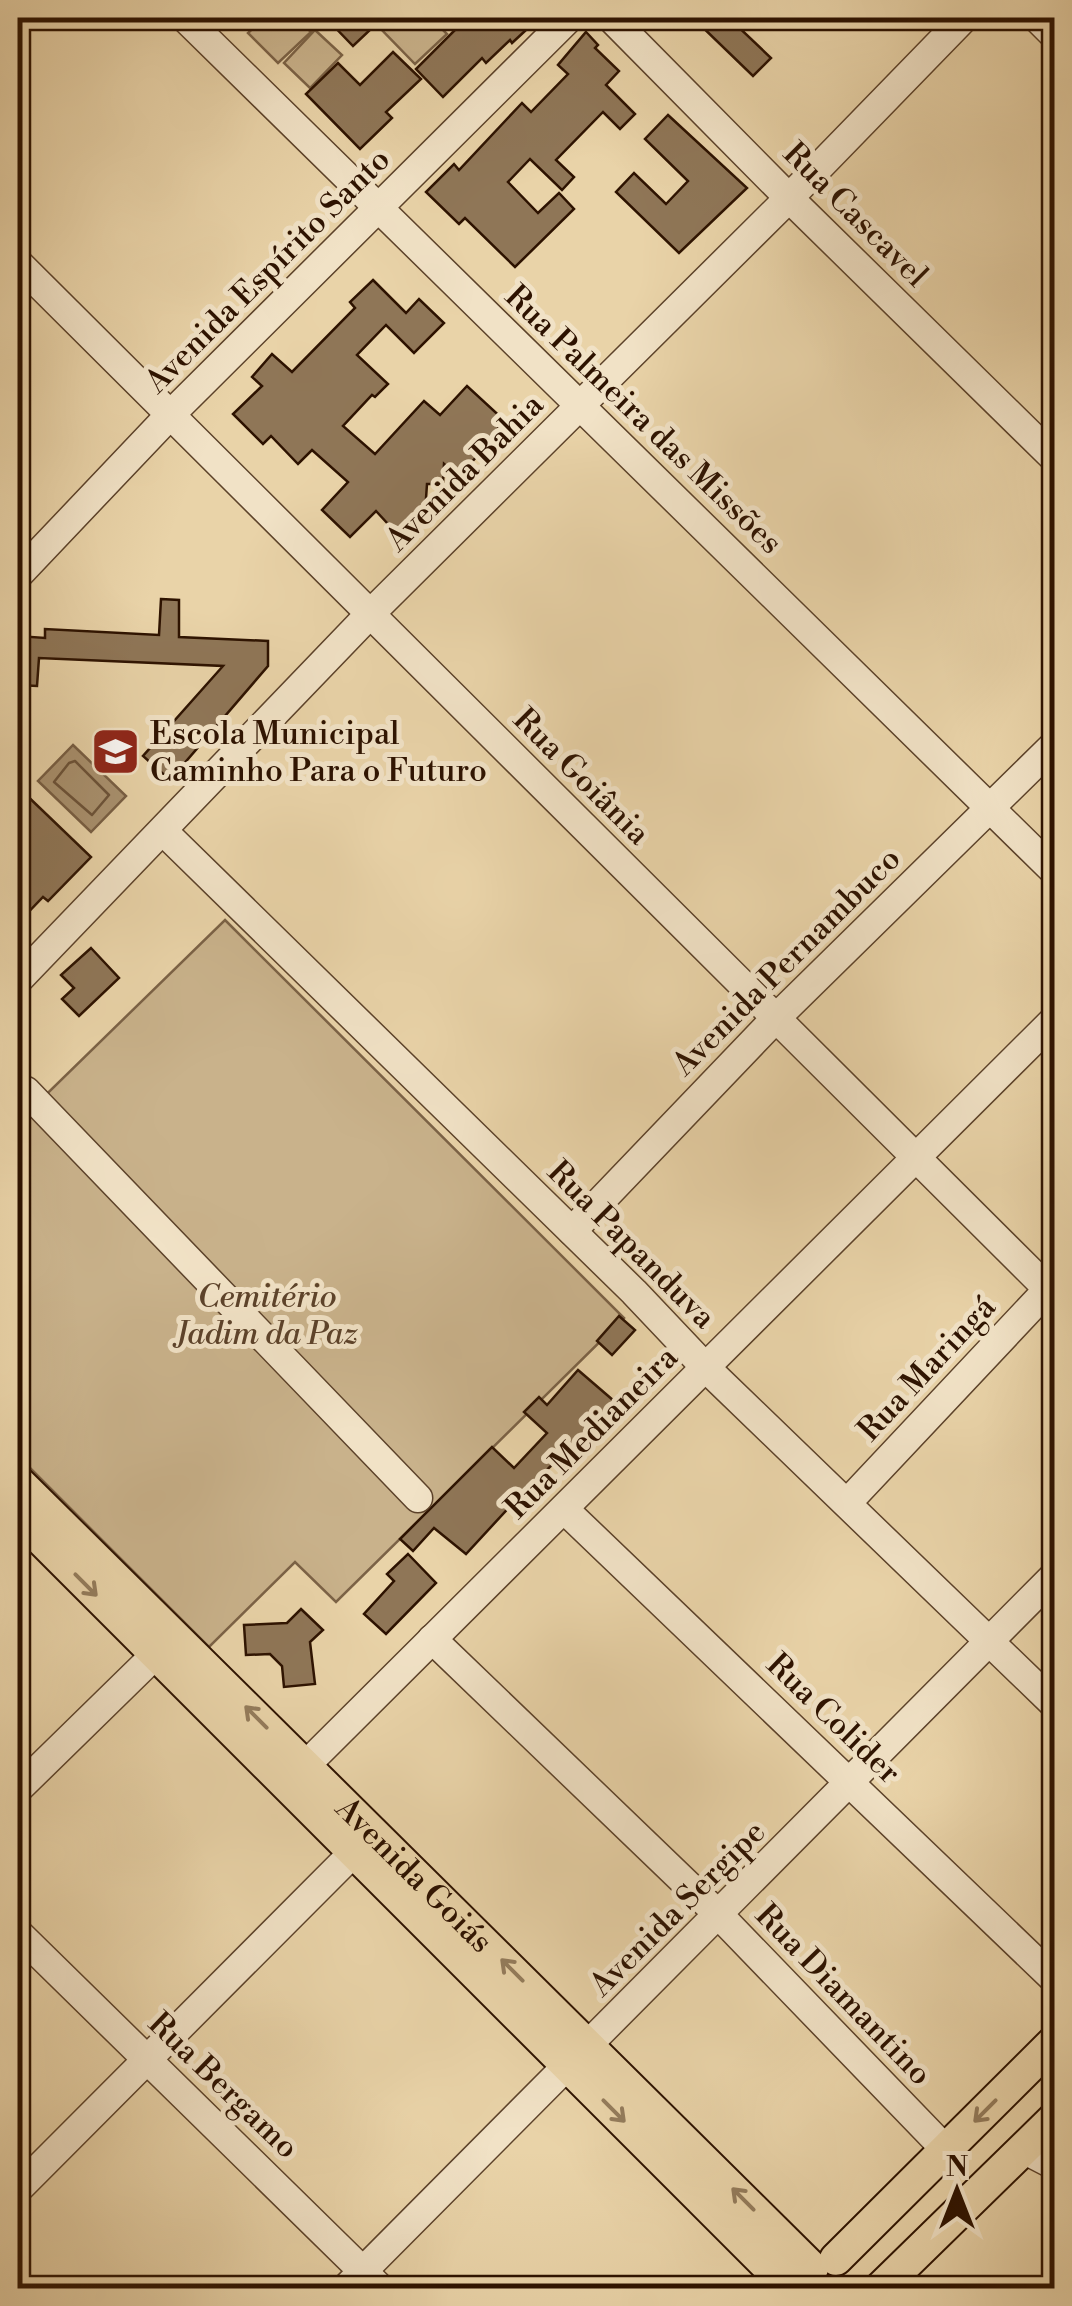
<svg xmlns="http://www.w3.org/2000/svg" width="1072" height="2306" font-family="'Libre Bodoni',serif">
<style>
.green{fill:#c9b28b;stroke:#7b6246;stroke-width:2.5}
.water{fill:#a9916f;stroke:#775e43;stroke-width:2.5}
.lines{fill:none;stroke-linecap:round;stroke-linejoin:round}
.shore{stroke:#6b5238;stroke-width:2.5}
.building{fill:#8f7657;stroke:#2d1200;stroke-width:2.5}
.minor-casing{stroke:#5c422a;stroke-width:31}
.major-casing{stroke:#2d1200;stroke-width:36}
.minor{stroke:#f1e2c6;stroke-width:28}
.major{stroke:#e9d3a8;stroke-width:32}
.oneway{stroke:#947c5c}
.labels{text-anchor:middle;stroke-width:10;stroke-linejoin:round;paint-order:stroke}
.street-label{font-size:32px;fill:#2d1200;stroke:#f1e2c6}
.poi-label{font-size:32px;fill:#2d1200;stroke:#f1e2c6;text-anchor:start}
.park-label{font-size:32px;font-style:italic;fill:#5c422a;stroke:#f1e2c6}
</style>
<rect width="100%" height="100%" fill="#e9d3a8"/>
<filter id="stains"><feTurbulence type="fractalNoise" baseFrequency=".002" numOctaves="4"/><feColorMatrix values="0 0 0 0 .2 0 0 0 0 .09 0 0 0 0 .02 0 0 0 .5 -.17"/></filter>
<radialGradient id="worn" r=".72"><stop offset=".6" stop-color="#630" stop-opacity="0"/><stop offset="1" stop-color="#630" stop-opacity=".3"/></radialGradient>
<g class="green">
<path d="M264,18H296L311,32L278,63L248,33Z"/>
<path d="M389,18H445L438,25L447,34L415,64L379,27Z"/>
<path d="M315,30L342,55L310,88L284,63Z"/>
<path d="M225,920L624,1318L336,1602L295,1562L209,1647L18,1456V1122Z"/>
</g>
<path class="water" d="M73,745L126,796L91,832L38,781Z"/>
<g class="lines">
<path class="shore" d="M75,761L109,795L92,815L54,782L69,763Z"/>
</g>
<g class="building">
<path d="M326,18H360L371,29L353,46Z"/>
<path d="M440,18H539L512,43L510,40L486,63L482,58L443,97L416,69L454,31Z"/>
<path d="M693,18H729L771,58L753,76Z"/>
<path d="M586,32L598,45L595,48L619,71L606,85L635,114L620,129L603,112L556,160L574,177L562,190L530,159L508,182L538,213L559,193L574,209L515,267L465,218L459,224L426,192L454,164L459,170L522,103L531,112L568,74L558,65Z"/>
<path d="M393,52L421,79L386,112L392,118L360,149L306,94L338,63L360,85Z"/>
<path d="M668,115L747,188L679,253L616,192L634,173L666,204L688,181L645,139Z"/>
<path d="M373,280L406,313L419,299L444,323L414,353L386,325L357,355L388,384L375,397L372,395L343,426L375,454L424,401L440,415L467,386L505,421L474,454L477,456L459,477L444,464L443,484H427L425,513L400,537L376,511L350,537L322,510L348,482L312,450L298,464L271,436L263,444L233,414L262,386L252,377L272,354L292,372L355,308L350,302Z"/>
<path d="M161,599L179,600V637L268,641V666L170,780L143,756L223,666L39,658L37,686L18,685V636L45,638V629L159,635Z"/>
<path d="M18,787L91,857L48,901L43,897L18,923Z"/>
<path d="M91,948L119,978L79,1016L62,999L74,988L61,975Z"/>
<path d="M619,1316L635,1330L612,1355L597,1341Z"/>
<path d="M578,1370L614,1401L568,1457L564,1453L515,1501L466,1554L434,1528L413,1551L400,1539L492,1447L514,1468L547,1433L524,1412L539,1397L547,1405Z"/>
<path d="M408,1554L436,1583L386,1634L364,1614L394,1581L387,1574Z"/>
<path d="M301,1609L323,1630L310,1642L315,1684L284,1687L282,1666L270,1654L246,1655L244,1625L287,1623Z"/>
</g>
<g class="lines">
<defs>
<g id="minor">
<path d="M185,18L1054,871"/>
<path d="M611,18L789,198L1054,458"/>
<path d="M1037,18L1054,35"/>
<path d="M18,263L1054,1295"/>
<path d="M18,575L170,415L569,18"/>
<path d="M163,831L634,1292L706,1368L1054,1704"/>
<path d="M18,980L370,614L789,198L964,18"/>
<path d="M26,1091L418,1498"/>
<path d="M572,1231L776,1018L1054,745"/>
<path d="M848,1502L1054,1283"/>
<path d="M564,1509L1054,1979"/>
<path d="M432,1639L719,1915L946,2150"/>
<path d="M305,1766L1054,1020"/>
<path d="M18,1789L156,1654"/>
<path d="M18,1933L380,2288"/>
<path d="M1023,2149L1054,2165"/>
<path d="M18,2189L354,1852"/>
<path d="M346,2288L1054,1576"/>
</g>
<g id="major">
<path id="s1" d="M18,1482L812,2268"/>
<path d="M18,1516L790,2288"/>
<path d="M836,2259L1054,2042"/>
<path d="M881,2288L1054,2119"/>
</g>
</defs>
<use href="#minor" class="minor-casing"/>
<use href="#major" class="major-casing"/>
<use href="#minor" class="minor"/>
<use href="#major" class="major"/>
</g>
<defs><path id="oneway-shaft" d="M-6 0H5M1.5-3L5.5 0L1.5 3" fill="none" stroke-width="1.6" stroke-linecap="round" stroke-linejoin="round" transform="scale(2.5)"/></defs>
<g class="oneway">
<use href="#oneway-shaft" transform="translate(86 1585) rotate(45)"/>
<use href="#oneway-shaft" transform="translate(256 1717) rotate(-135)"/>
<use href="#oneway-shaft" transform="translate(512 1970) rotate(-135)"/>
<use href="#oneway-shaft" transform="translate(614 2111) rotate(45)"/>
<use href="#oneway-shaft" transform="translate(985 2111) rotate(135)"/>
<use href="#oneway-shaft" transform="translate(743 2199) rotate(-135)"/>
</g>
<defs>
<symbol id="school-square" viewBox="-11 -11 22 22"><rect x="-9" y="-9" width="18" height="18" rx="4" fill="#8f2418" stroke="#f1e2c6"/><path d="M0-5L7-2L0 1L-7-2ZM-4 1L0 2.5L4 1V4Q0 6-4 4Z" fill="#fff"/></symbol>
</defs>
<g fill-rule="evenodd">
<use href="#school-square" x="88" y="724" width="55" height="55"/>
</g>
<g class="labels">
<g class="street-label">
<text transform="translate(856 214) rotate(45)" y="11">Rua Cascavel</text>
<text transform="translate(267 270) rotate(-45)" y="11">Avenida Espírito Santo</text>
<text transform="translate(644 419) rotate(44)" y="11">Rua Palmeira das Missões</text>
<text transform="translate(464 472) rotate(-45)" y="11">Avenida Bahia</text>
<text transform="translate(582 776) rotate(45)" y="11">Rua Goiânia</text>
<text transform="translate(786 961) rotate(-45)" y="11">Avenida Pernambuco</text>
<text transform="translate(632 1244) rotate(45)" y="11">Rua Papanduva</text>
<text transform="translate(926 1368) rotate(-47)" y="11">Rua Maringá</text>
<text transform="translate(591 1432) rotate(-45)" y="11">Rua Medianeira</text>
<text transform="translate(834 1718) rotate(44)" y="11">Rua Colider</text>
<text dy="11" stroke="none"><textPath href="#s1" startOffset="558">Avenida Goiás</textPath></text>
<text transform="translate(677 1908) rotate(-45)" y="11">Avenida Sergipe</text>
<text transform="translate(844 1994) rotate(46)" y="11">Rua Diamantino</text>
<text transform="translate(224 2085) rotate(44)" y="11">Rua Bergamo</text>
</g>
<g class="poi-label">
<text x="150" y="744">Escola Municipal<tspan x="150" dy="37">Caminho Para o Futuro</tspan></text>
</g>
<g class="park-label">
<text x="267" y="1307">Cemitério<tspan x="267" dy="37">Jadim da Paz</tspan></text>
</g>
</g>
<rect width="1072" height="2306" fill="none" stroke="#e9d3a8" stroke-width="60"/>
<rect x="20" y="20" width="1032" height="2266" fill="none" stroke="#2d1200" stroke-width="5"/>
<rect x="30" y="30" width="1012" height="2246" fill="none" stroke="#2d1200" stroke-width="2.5"/>
<g transform="translate(957 2191)" stroke="#f1e2c6" stroke-width="8" paint-order="stroke">
<path d="M0-8L18 38L0 25L-18 38Z" fill="#2d1200"/>
<text y="-15" font-size="28" font-weight="bold" text-anchor="middle" fill="#2d1200">N</text>
</g>
<rect width="100%" height="100%" filter="url(#stains)"/>
<rect width="100%" height="100%" fill="url(#worn)"/>
</svg>
